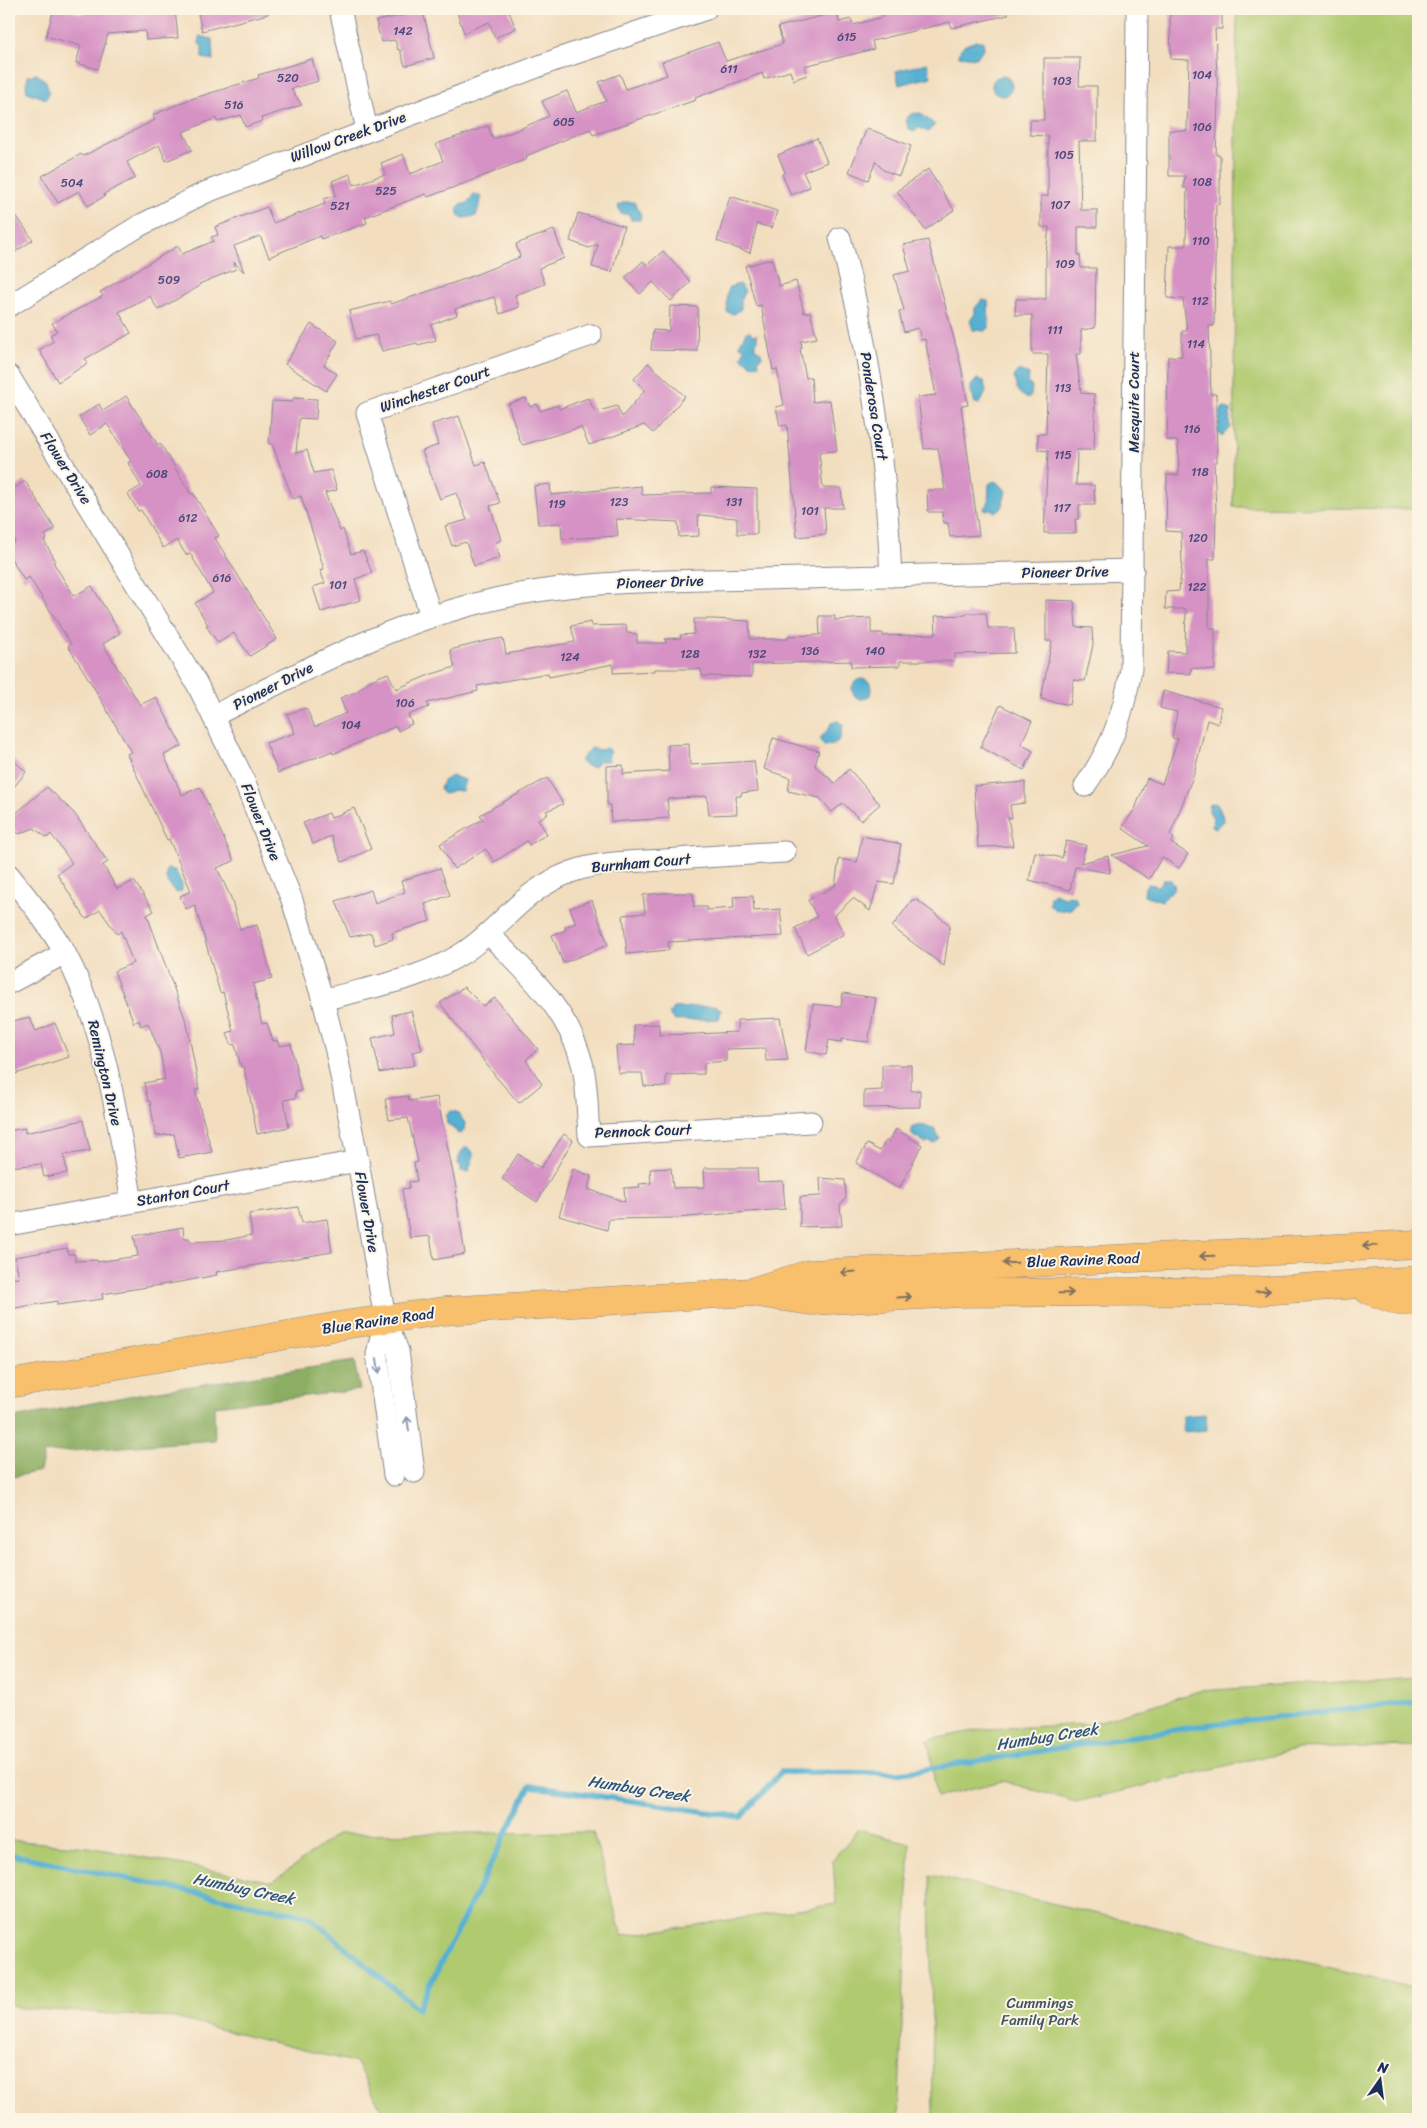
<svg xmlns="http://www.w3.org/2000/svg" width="1427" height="2128" font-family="Sriracha,sans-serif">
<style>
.green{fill:#b0ca70;stroke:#667c67}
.forest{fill:#8cae62;stroke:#546e60}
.water{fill:#54b0d2;stroke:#387098}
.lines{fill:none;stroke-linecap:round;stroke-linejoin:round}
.stream{stroke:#54b0d2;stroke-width:5.5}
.building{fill:#d692c5}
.minor-casing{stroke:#86868e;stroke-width:23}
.major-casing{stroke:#86868e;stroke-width:29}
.minor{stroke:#fff;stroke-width:21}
.major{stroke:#f8bf6c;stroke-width:28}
.oneway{stroke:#7e7064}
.oneway2{stroke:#8d97ae}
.labels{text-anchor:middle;stroke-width:4;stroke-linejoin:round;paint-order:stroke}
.number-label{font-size:12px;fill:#4a4878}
.street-label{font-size:15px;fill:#1b2f5e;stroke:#fcf5e5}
.park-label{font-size:15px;fill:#405662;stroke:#fcf5e5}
.water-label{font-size:16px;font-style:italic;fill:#2c5681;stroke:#fcf5e5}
</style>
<rect width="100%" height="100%" fill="#fcf5e5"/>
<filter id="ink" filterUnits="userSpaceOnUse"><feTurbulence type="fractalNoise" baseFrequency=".02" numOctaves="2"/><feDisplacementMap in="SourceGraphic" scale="10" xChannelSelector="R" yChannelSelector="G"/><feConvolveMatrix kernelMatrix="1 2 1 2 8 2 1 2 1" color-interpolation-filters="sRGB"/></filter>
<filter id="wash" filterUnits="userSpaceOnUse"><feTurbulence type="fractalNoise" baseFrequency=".0096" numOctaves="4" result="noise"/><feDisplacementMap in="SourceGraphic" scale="20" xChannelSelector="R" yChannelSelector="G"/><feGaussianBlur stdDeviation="1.12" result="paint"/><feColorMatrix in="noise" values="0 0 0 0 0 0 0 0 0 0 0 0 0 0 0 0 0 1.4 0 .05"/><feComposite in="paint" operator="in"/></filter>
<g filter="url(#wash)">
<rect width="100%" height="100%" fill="#f2debf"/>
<g class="green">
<path d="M1237,9H1418V509L1233,507Z"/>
<path d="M1418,1677V1746L1296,1749L1076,1802L1002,1781L937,1797L928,1740L984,1729L1090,1724L1199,1691Z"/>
<path d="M858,1830L910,1843L898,2119H384V2115L357,2063L174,2018L21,2008L9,2004V1840L89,1847L273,1882L337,1834L593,1832L622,1936L836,1904L833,1859Z"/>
<path d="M930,1875L1418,1988V2119H933Z"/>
</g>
<path class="forest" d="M354,1361L360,1390L214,1406L215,1440L44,1453L40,1471L9,1478V1419L139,1394Z"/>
<g class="water">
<path d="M199,36L212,39L213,60L202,58V47L199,44Z"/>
<path d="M976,41H983L984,48L976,58L959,56C960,44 967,45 976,41Z"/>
<path d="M927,63L931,77L899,85L896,71Z"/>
<path d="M37,74L46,81L49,92L46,99L27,92L26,84L28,76Z"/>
<circle cx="1002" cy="86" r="10"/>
<path d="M920,113L935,125L928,132L920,128L913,131L908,128L906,118L912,114Z"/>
<path d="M474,194L482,197L476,216L464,218L459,216L457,210L460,205L468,203Z"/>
<path d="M624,202H634L641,215L640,220H631L629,214H621L618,206Z"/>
<path d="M739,284L745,291L741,298V309L734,314L727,312V294L730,287Z"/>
<path d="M982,300L988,301L989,328L985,331L973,330L970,320L975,314V308Z"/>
<path d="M750,331L753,335L757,334L758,341L755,344V349L761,352L762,357L758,360L759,364L753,365L741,357L745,349L739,345L746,332Z"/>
<path d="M1019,370L1029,375L1028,383L1032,387L1031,396L1028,398C1017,395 1016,387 1014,377Z"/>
<path d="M977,379L984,381L986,392L980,404L975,403L971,392V386Z"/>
<path d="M1223,407L1231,410L1229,423L1231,427L1222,436L1218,431L1220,412Z"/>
<path d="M994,481L1000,484L1006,491L1002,508L995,512L990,509L988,511L984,510L985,506L988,505L989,484Z"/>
<circle cx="862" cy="689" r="10"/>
<path d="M838,721L843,725L840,739L833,745L824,746L820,740C823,733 829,731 831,723Z"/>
<path d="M591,748L600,750L607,748L610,751L608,761H598L594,767C588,767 584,766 580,760Z"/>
<path d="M452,776L465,780L462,791L453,790L446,794L442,793L440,788L443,781Z"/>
<path d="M1214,803L1218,805L1224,820L1216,828L1212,826L1213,818L1209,811V805Z"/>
<path d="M167,869L175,870L182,884V891L176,893C170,886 163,880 167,869Z"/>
<path d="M1163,880H1171L1175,887L1162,901L1144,895L1145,887L1149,884L1159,886Z"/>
<path d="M1054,893L1064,897L1070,895L1075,897L1077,902L1071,909L1057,911L1049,904L1050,896Z"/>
<path d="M717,1006L721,1010L719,1019L674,1021L669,1014L673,1008Z"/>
<path d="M450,1111L457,1112L465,1123L464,1130L461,1134L457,1133L453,1127L447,1124L446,1116Z"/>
<path d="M920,1125L934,1128L940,1139L934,1144L927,1141L926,1144L921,1141L922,1139L914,1137L911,1133L913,1127Z"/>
<path d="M467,1147L472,1151L474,1156L468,1172L461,1171V1167L458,1164C459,1156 460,1150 467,1147Z"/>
<path d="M1206,1414L1207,1430L1183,1432V1416Z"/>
</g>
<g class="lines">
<path class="stream" d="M9,1854L308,1916L418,2009L530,1786L741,1817L781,1772L901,1773L1212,1724L1418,1702"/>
</g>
<g id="blocks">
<g class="building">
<path d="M54,9H65L82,14L84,9H147V13L175,10L178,38L146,40L145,31L108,34L98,69L76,63L81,46L46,36Z"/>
<path d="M197,9H268V14L202,31Z"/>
<path d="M456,9H517L509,12L516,28L495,38L489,22L464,33Z"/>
<path d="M881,9H1008V15L951,28L950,22L872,41L874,49L804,66L807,75L793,80L790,71L764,79L762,73L695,98L696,100L593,135L590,129L526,156L527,159L468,182L428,197L426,194L365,217L367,223L321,239L320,236L269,257L260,236L234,246L244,272L234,262L236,269L199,284L200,286L158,310L150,296L119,312L131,333L85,359L88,363L58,382L39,350L54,341L50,335L57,331L52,323L103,296L100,292L178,246L182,254L214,241L211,237L218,235L215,227L243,216L267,207L273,223L325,204L324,199L336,195L332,181L350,174L354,185L385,174L381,163L403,154L410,174L443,161L436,144L488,126L493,139L515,131L549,116L542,101L567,91L576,112L606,101L599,82L620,74L626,89L667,75L662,62L718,42L726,61L783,44L778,27L837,12L839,22L851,19L853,25L883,17Z"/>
<path d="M1188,9H1222V29H1215L1218,100L1216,155H1220V204H1216L1214,326H1209L1211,394H1216L1217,462H1214L1216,512L1215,559H1209V628H1215V670L1191,668V674L1166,673L1168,651L1185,652L1186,609H1165L1166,592L1179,591L1182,565L1181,532L1166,531L1167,475H1179L1178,441L1167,440L1168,357L1182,356V331H1187L1183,299L1167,298L1169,246H1186L1187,188H1183L1185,176H1169V130L1187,131L1189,60L1171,59L1170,13L1189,12Z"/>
<path d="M423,11L434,58L405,66L400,50H398L395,40L381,42L376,21Z"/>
<path d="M1044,58H1080L1079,86H1097V141H1079L1081,210H1097V227H1078V255H1080L1081,268H1096L1095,328L1081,330V354H1076L1081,393L1094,394L1095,413L1094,450H1077L1076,485H1094L1095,505H1079V519H1075L1076,533H1044L1048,451L1038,450V434H1046L1048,354H1032V315H1015L1016,299H1046V254L1049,227H1041V196H1048V136L1030,135V120H1044Z"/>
<path d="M312,59L318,81L291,89L302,105L261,118L262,121L245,127L241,115L217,122L216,118L183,132L192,150L166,161L159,145L127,162L135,178L104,194L105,196L88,206L79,191L58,203L42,176L81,154L83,156L155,120L153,115L188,100L259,78L258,75Z"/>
<path d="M867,128L911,146L899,176L883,170L876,161L868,180L849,172Z"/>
<path d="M817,138L827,162L803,172L810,187L791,195L782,174L785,172L778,155Z"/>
<path d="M928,169L954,210L925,230L897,191Z"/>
<path d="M730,196L777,211L772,228L757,224L750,253L717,241Z"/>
<path d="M9,205L33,240L9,256Z"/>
<path d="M578,213L624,226L612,272L592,267L598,244L589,248L570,241Z"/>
<path d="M554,230L564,258L539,268L545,284L515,295L519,307L500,314L494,297L455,309L457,315L431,325L436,340L418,345L417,343L382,351L376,335L356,339L349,311L390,301L391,304L462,280L520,257L516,244Z"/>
<path d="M928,240L961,366L968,405L961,406L979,535L950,537L948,523H944L942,512H928L927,490H945L938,448L924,449L918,397L936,395L925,339L921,340L918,328L904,332L899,312L904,310L894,275L910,271L903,245Z"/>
<path d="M663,251L691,282L671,301L653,282L640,294L625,278L643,261L647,265Z"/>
<path d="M772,259L779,286L796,281L804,313L810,312L817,338L801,341L802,348L800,349L806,378L811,377L813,402L830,400L837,451L819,452L823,488H841L843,508H824L826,534L797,537L787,425L780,426L776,407L784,405L777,369L773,370L761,305L756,306L745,266Z"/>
<path d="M670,306L698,307L697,351L651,350L653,330L669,331Z"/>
<path d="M311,324L338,341L324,365L337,374L326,391L285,364Z"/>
<path d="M648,363L685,396L653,433L644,425L589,445L581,427L523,445L520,441L508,404L526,398L530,407L537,404L540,411L558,405L559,409L588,398L595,412L617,406L622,417L645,390L634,379Z"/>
<path d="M126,396L158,445L160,443L191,494L193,493L219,536L215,538L277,639L250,656L234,633L218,643L206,626L208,625L195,603L213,593L190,553L186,555L177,540L163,548L141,510L138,511L128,494L141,486L128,463L131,461L107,424L90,435L79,417L99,404L103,411Z"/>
<path d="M293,398L317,399L316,419L299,418L296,453L307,450L314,473L331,470L337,490L325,493L340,531L343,529L351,554L363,551L372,573L355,579L361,600L321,612L313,587L325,583L320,570L324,569L301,496L293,499L272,444H269L272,401L293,402Z"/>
<path d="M459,416L476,465L485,462L500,503L490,506L501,540L495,543L500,558L474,566L466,542L452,546L445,526L467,520L456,493L440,499L422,451L438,445L432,424Z"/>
<path d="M25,481L55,529L45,535L47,539L44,541L56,561L53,562L74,596L92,586L120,633L103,644L140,705L156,697L182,746L164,755L182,795L200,787L234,861L217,868L231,898L240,929L257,925L263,943L272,979L253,984L262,1024L267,1023L273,1041L277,1040L279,1046L291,1044L301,1091L295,1092L296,1098L284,1100L289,1127L257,1134L244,1067H241L235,1045L231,1044L227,1033L233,1031L223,992L220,993L195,905L186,909L180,896L191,891L169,839L167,840L127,754L131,752L93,686L68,646L71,644L29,577L24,580L9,555V546L15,541L9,531V492Z"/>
<path d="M550,484L551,495L641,486L642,495L711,493V487L757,489V534H737V518L698,515L699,536L679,537L678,522L616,519L618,536L562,539L561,523L538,524L534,486Z"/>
<path d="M1046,600L1074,601L1076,627L1092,628L1093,645L1085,681L1074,680L1070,705L1041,699L1052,641H1046Z"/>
<path d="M966,613H986L988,628H1014L1015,653L955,654V661H900V666L851,667V661L752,664V677L702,676L701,669H655V671L613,673V664L549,677L548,673L477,686L478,691L427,703L429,707L408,715L412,724L398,731L396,726L333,754L332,751L278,773L266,743L295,733L287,714L306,708L315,727L346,713L340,698L356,692L369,681L388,673L396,689L429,675L455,667L450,650L486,641L503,638L506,654L575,642L571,626L591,622L592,626L626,625L627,633L637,634V643H666L665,639L681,638L680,635L694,634V619H714L749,621L750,639H788V636L820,635L819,616H835V620L871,618V633H883V636L936,634L935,616L966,615Z"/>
<path d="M1163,691L1221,707L1218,724L1207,720L1194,774L1170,835L1174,838L1171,843L1188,854L1179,868L1162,857L1149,879L1112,855L1148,846L1122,828L1135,809L1147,778L1162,784L1178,739L1172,738L1177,712L1160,708Z"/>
<path d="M1000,705L1032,721L1021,744L1033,751L1024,770L980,747Z"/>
<path d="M773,738L819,751L815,766L835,783L849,769L880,804L861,821L843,803L832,812L820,798L788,791L790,778L764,769Z"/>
<path d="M689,744L690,765L754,761L758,791L741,793V796H736L737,814L709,815L707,796L667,799L669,818L611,822L610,805H607V766L623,765V774L669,771L668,745Z"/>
<path d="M9,756L26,772L9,793Z"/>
<path d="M547,778L563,804L546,811L548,814L538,819L547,834L529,845L527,841L494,862L486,849L454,869L440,844L483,819L480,815Z"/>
<path d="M1025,782V803L1010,805L1012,818H1008L1013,846L978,847L974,786Z"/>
<path d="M47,787L74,813L108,862L103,865L117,889L134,881L154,911L147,915L187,1024L199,1089L195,1090L212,1152L179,1158L174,1134L156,1136L150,1101H148L144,1083L165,1079L160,1052L148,1023L141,1026L139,1020L134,1023L114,971L133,963L121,931L117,934L100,910L86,919L57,874L72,863L51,834L47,838L34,828L19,834L9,824V819Z"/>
<path d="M354,808L371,849L342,862L331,836L313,844L303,823L329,813L331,818Z"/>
<path d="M862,836L901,844L894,884L878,882L870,911L853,898L834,916L844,934L807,954L795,928L817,917L808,900L835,886L839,859L857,862Z"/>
<path d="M1066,841L1086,845L1081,863L1108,856L1110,873L1075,867L1070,890L1029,880L1035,852L1062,858Z"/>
<path d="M440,868L450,895L425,904L430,921L392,933L393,939L375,945L371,933L350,937L336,901L371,890L375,903L405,892L401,881Z"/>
<path d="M662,893H693L694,907H707V910L734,908L733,897L753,896L754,911L780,909L783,936L668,942L669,950L627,954L623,915L645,913L643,895Z"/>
<path d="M592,900L608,945L563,963L552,935L566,930L565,927L576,923L570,908Z"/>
<path d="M912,900H917L950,925L944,966L892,927Z"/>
<path d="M464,987L483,1006L495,998L538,1049L526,1060L542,1084L519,1103L496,1077L440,1003Z"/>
<path d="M843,993L876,998L868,1042L842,1039L841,1042L829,1040L826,1055L806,1051L813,1004L841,1007Z"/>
<path d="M411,1011L422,1050L412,1052L415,1065L380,1073L372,1038L395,1033L392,1015Z"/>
<path d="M29,1017L36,1031L55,1023L69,1057L9,1076V1022Z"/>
<path d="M780,1018L788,1060L766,1061L765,1048L726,1049V1061L704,1063V1074L666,1075V1087L644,1086L642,1073H618L616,1046L635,1045L633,1025L659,1024V1035L696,1034L737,1032V1020Z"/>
<path d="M882,1065H911V1091L920,1090V1107L864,1108V1091L882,1090Z"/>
<path d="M408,1096L409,1101L437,1097L457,1192H455L465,1254L434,1260L430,1236L410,1238L402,1189L409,1188V1182L417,1181L414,1163L418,1162L408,1118L389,1120L385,1099Z"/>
<path d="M83,1120L90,1151L64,1155L67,1173L44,1177L41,1164L9,1167V1131L25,1128V1133Z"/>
<path d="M896,1129L922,1145L899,1189L856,1163L867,1144L880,1151L886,1141L889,1142Z"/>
<path d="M564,1134L573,1140L537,1202L502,1179L518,1154L541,1168Z"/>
<path d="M671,1168L673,1188L705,1187L704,1168H757L758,1182L783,1181L785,1209L676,1218L609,1219L607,1230L559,1216L573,1169L591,1176L588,1189L625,1202L624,1188L640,1187L639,1184L651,1183L650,1169Z"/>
<path d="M820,1178L845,1180L846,1198L840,1205L842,1226L800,1227V1197L821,1196Z"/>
<path d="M298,1207L302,1223L327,1219L332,1252L216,1272L217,1275L180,1282L102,1294L103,1299L57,1305V1301L9,1309V1279L19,1278L15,1257L67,1248L68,1254H75V1261L97,1260V1262L138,1256L134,1236L183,1227L184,1238H189L191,1242L227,1240L252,1235L249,1214Z"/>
</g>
</g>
</g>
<g filter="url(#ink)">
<use href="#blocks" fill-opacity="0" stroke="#86868e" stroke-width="1"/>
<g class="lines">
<defs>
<g id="minor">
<path d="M340,9L367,130"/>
<path d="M840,238C870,349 886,461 891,576"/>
<path d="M9,306L139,226L204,193L558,59L706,9"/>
<path d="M9,376L197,684L243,778L292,900L323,1000L336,1051L358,1161L385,1319L398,1351L414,1472"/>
<path d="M431,616L367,413L591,335"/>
<path d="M213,716C301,672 387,625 483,602C574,579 669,581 762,579C886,576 1009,573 1133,570"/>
<path d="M1085,786C1111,749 1124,713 1131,669L1137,9"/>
<path d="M9,875C29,900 49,925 65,953C106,1030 117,1117 132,1202"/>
<path d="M488,933C526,972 568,1009 582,1063C588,1087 587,1112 589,1136L811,1122"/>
<path d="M9,983L65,953"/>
<path d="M323,1000C370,987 425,979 466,951C505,924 521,891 571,872C601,861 633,862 664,860C705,857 745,854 785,852"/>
<path d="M9,1225L358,1161"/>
<path d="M385,1319L377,1354L394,1475"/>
</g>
<g id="major">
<path d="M757,1290L809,1274L1418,1244"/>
<path d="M1368,1290L1398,1301H1418"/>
<path d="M9,1384L350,1324L444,1311L751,1292L811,1301L961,1293L1259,1291L1418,1280"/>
</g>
</defs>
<use href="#minor" class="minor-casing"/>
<use href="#major" class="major-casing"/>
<use href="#minor" class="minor"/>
<use href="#major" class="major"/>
</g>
<defs><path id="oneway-shaft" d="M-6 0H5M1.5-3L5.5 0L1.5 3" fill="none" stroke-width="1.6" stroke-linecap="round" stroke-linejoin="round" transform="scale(1.25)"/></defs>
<g class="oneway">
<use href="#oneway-shaft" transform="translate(1370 1246) rotate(177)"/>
<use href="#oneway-shaft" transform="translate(1207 1256) rotate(178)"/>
<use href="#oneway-shaft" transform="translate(1010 1263) rotate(178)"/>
<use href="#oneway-shaft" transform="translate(848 1272) rotate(176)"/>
<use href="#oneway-shaft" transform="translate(1263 1291) rotate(-3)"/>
<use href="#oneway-shaft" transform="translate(1066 1293) rotate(-1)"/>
<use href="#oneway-shaft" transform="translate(904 1297) rotate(-3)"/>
</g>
<g class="oneway2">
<use href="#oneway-shaft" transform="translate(378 1366) rotate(83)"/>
<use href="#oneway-shaft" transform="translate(408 1424) rotate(-98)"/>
</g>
</g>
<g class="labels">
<g class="number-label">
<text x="403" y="35">142</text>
<text x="847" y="41">615</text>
<text x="729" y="73">611</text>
<text x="1202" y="79">104</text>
<text x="288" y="82">520</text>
<text x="1062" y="85">103</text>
<text x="234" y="109">516</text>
<text x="564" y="126">605</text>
<text x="1202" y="131">106</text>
<text x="1064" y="159">105</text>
<text x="1202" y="186">108</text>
<text x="72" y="187">504</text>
<text x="386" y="195">525</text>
<text x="1060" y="209">107</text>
<text x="340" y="210">521</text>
<text x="1201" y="245">110</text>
<text x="1065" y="268">109</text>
<text x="169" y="284">509</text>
<text x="1200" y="305">112</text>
<text x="1055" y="334">111</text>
<text x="1196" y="348">114</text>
<text x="1063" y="392">113</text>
<text x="1192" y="433">116</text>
<text x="1063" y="459">115</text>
<text x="1200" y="476">118</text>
<text x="157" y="478">608</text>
<text x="619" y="506">123</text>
<text x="734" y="506">131</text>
<text x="557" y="508">119</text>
<text x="1062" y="512">117</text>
<text x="810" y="515">101</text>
<text x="188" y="522">612</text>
<text x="1198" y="542">120</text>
<text x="222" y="582">616</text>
<text x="338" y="589">101</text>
<text x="1197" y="591">122</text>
<text x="810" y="655">136</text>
<text x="875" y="655">140</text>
<text x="690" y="658">128</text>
<text x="757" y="658">132</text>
<text x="570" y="661">124</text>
<text x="405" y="707">106</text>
<text x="351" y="729">104</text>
</g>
<g class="street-label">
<text transform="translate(348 137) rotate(-20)" y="5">Willow Creek Drive</text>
<text transform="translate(435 389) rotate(-19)" y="5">Winchester Court</text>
<text transform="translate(1134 402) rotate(-90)" y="5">Mesquite Court</text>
<text transform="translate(874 406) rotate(81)" y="5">Ponderosa Court</text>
<text transform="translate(66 468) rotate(58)" y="5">Flower Drive</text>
<text transform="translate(1065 572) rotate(-1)" y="5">Pioneer Drive</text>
<text transform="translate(660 582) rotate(-2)" y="5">Pioneer Drive</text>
<text transform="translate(273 686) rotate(-27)" y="5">Pioneer Drive</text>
<text transform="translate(261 822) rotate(68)" y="5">Flower Drive</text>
<text transform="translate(641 863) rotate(-5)" y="5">Burnham Court</text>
<text transform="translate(105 1073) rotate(77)" y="5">Remington Drive</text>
<text transform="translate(643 1131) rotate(-2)" y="5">Pennock Court</text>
<text transform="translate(183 1193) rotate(-10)" y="5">Stanton Court</text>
<text transform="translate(367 1212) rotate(80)" y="5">Flower Drive</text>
<text transform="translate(1083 1260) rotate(-2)" y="5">Blue Ravine Road</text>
<text transform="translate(378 1321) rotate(-8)" y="5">Blue Ravine Road</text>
</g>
<g class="park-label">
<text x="1040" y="2008">Cummings<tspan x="1040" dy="17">Family Park</tspan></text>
</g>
<g class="water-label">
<text transform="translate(1047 1736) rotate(-9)" y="6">Humbug Creek</text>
<text transform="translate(639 1788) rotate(9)" y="6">Humbug Creek</text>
<text transform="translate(244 1888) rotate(12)" y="6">Humbug Creek</text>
</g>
</g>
<rect width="1427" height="2128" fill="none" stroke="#fcf5e5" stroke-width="30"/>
<g transform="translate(1380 2080) rotate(14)" stroke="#fcf5e5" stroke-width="4" paint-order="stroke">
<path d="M0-4L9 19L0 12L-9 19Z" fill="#1b2f5e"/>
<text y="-8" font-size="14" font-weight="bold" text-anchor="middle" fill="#1b2f5e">N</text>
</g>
</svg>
